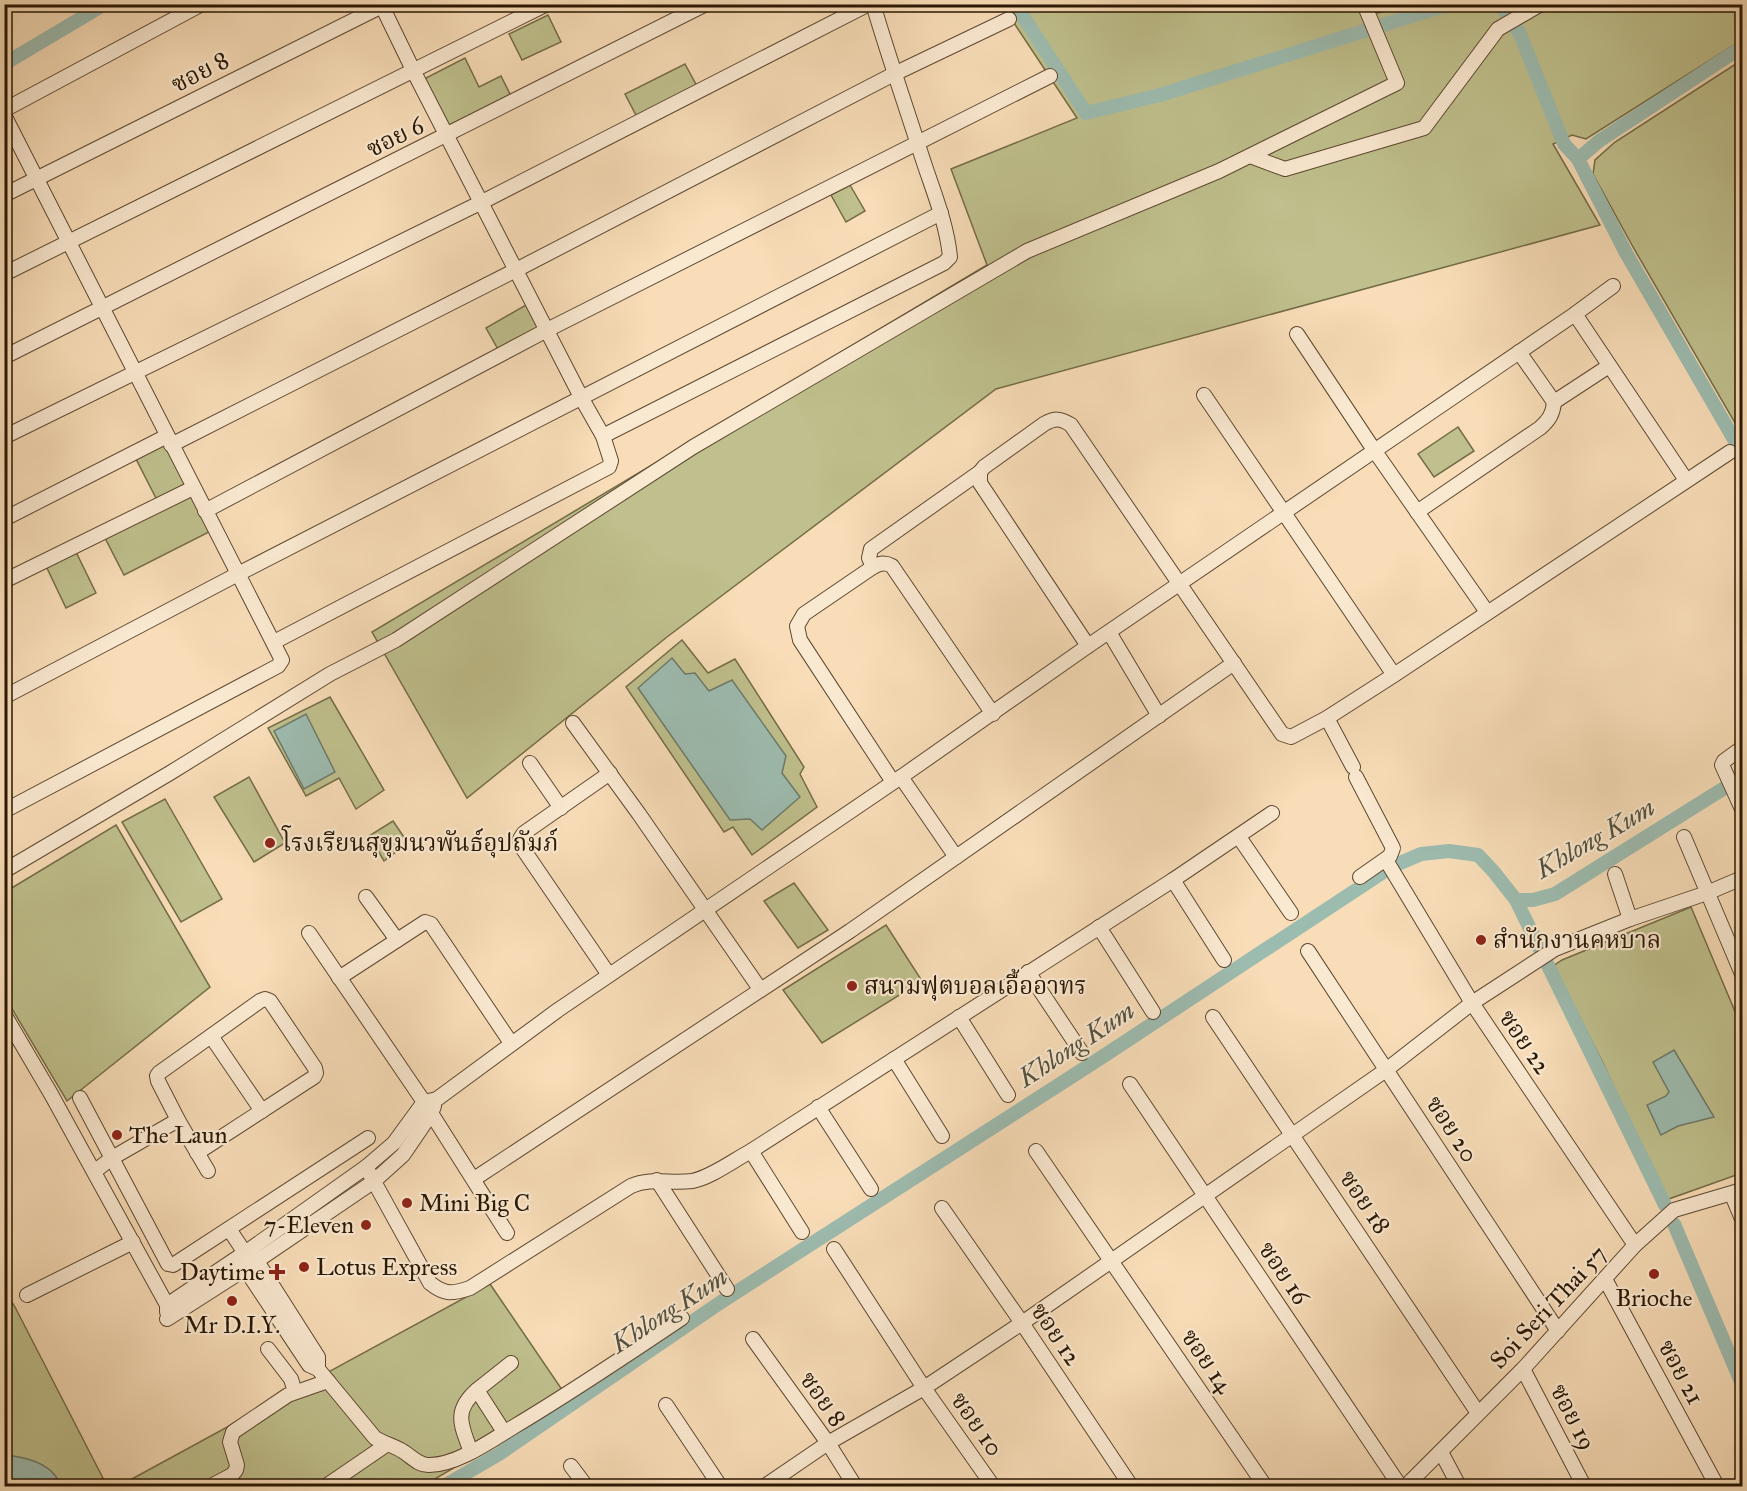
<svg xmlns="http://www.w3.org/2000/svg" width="1747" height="1491" font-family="'IM FELL Great Primer','Noto Serif Thai',serif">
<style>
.green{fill:#bfc08d;stroke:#746c48;stroke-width:1.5}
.water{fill:#9dbcb0;stroke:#6f7a6b;stroke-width:1.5}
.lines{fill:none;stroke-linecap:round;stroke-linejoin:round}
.canal{stroke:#9dbcb0;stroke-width:14}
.street-casing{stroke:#5d4830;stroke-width:16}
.street{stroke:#fae9d1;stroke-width:14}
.poi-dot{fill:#8f2418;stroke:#fae9d1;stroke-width:2}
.labels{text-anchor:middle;stroke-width:4.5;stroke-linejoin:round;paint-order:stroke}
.street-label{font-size:24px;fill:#291703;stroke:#fae9d1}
.poi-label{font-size:24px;fill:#291703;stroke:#fae9d1;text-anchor:start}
.water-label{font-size:26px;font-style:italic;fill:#525140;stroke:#fae9d1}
</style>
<rect width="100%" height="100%" fill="#f8ddb8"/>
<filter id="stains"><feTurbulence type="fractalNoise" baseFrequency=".00333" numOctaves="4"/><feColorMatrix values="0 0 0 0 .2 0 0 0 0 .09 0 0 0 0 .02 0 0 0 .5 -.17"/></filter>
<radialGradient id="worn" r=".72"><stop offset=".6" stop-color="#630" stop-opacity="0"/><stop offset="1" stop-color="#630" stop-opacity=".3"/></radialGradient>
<g class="green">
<path d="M1351,4L1378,13L1412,4L1742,5V40L1586,139L1572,135L1553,144L1600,225L996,389L667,637L467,798L372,632L987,265L951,169L1077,118L1002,5Z"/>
<path d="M548,15L561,42L522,60L509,34Z"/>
<path d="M465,58L479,87L501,76L513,100L451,132L424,79Z"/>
<path d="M1742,60V435L1633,247L1593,174L1595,160L1615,142Z"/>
<path d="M685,64L698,88L638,119L625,94Z"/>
<path d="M850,185L865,211L846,222L831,195Z"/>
<path d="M526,305L540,329L499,351L486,328Z"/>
<path d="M1458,427L1474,451L1434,477L1418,454Z"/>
<path d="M167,438L191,485L158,502L134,455Z"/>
<path d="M190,492L209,532L124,575L104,536Z"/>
<path d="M76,552L96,593L66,608L46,566Z"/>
<path d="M682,640L708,673L735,659L804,767L800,774L817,807L752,855L733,827L724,832L626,687Z"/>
<path d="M330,697L384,790L356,809L339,778L306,796L268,728Z"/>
<path d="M249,777L285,843L254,862L214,797Z"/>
<path d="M165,799L222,899L181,922L122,822Z"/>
<path d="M393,821L408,843L384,861L369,836Z"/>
<path d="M116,825L210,987L67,1101L5,997V892Z"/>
<path d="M794,883L828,930L798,948L764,901Z"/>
<path d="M1691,907L1742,1028V1173L1666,1200L1602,1061L1553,966L1562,960Z"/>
<path d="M886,925L922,981L822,1043L783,990Z"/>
<path d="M490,1284L569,1400L423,1486H119Z"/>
<path d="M4,1289L15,1307L107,1486H5Z"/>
</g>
<g class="water">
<path d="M672,658L685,674L695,673L709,691L732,680L786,756L782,773L800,797L762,830L750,819L730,820L638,688Z"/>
<path d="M306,714L335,772L304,789L274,731Z"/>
<path d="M1674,1050L1714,1117L1678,1126L1661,1135L1647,1105L1666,1096L1669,1092L1653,1062Z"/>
<path d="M5,1455C27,1457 53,1463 61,1486H5Z"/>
</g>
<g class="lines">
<g class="canal">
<path d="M1015,4L1086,113L1160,95L1450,4"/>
<path d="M1500,4L1520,34L1564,144L1578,159L1599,141L1742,47"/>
<path d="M4,64L105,4"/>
<path d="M1578,159L1626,253L1742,453"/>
<path d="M1516,900L1665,1205"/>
<path d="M1674,1224L1742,1384"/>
<path d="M444,1486L499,1454L721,1302L1099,1059L1391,867L1421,854L1449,851L1478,855L1494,872L1516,900H1533L1555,894L1742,777"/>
</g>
<defs>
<g id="street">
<path d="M4,110L202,4"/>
<path d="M4,115L282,660L278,666L4,811"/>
<path d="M1250,156L1285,169L1424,128L1498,29L1541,4"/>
<path d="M4,195L386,4"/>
<path d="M4,274L547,4"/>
<path d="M1575,314L1686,480"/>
<path d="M1297,334L1374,450L1487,612"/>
<path d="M4,357L706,4"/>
<path d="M1204,395L1394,675"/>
<path d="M1554,402L1609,366"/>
<path d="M603,436L944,263L950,257C947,225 934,193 924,163C907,110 889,58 873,4"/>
<path d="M4,437L482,202L869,4"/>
<path d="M171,445L516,270L894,74L1009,19"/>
<path d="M980,472V483L1088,646"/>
<path d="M205,511L547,330L1050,76"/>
<path d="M1417,512L1540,428C1549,420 1553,414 1554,402L1519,352"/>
<path d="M4,519L167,436"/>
<path d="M873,567L869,558L871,549L980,472L984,467L1044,424C1055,418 1060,418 1071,425L1282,734L1291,737L1327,718L1394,675L1730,452"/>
<path d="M4,581L193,488"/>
<path d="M1109,632L1159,716"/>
<path d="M274,642L609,467L611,461L603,436L582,399L414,72L381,4"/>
<path d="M4,697L238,574L941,213"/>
<path d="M1327,718L1353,767"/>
<path d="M573,723L639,814L760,989"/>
<path d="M1742,748L1724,761L1722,765L1742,809"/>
<path d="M530,763L561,808"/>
<path d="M901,777L956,857"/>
<path d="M1356,777L1393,848L1390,856L1360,877"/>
<path d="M893,782L800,640L797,626L804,614L873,567C880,563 885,562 892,566L993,714"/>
<path d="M1239,837L1291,913"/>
<path d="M1684,837L1742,974"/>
<path d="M1386,860L1472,1003L1635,1245"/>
<path d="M4,871L170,773L330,674L396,640L693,447L1027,251L1219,171L1397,83L1364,4"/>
<path d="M1615,874L1630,919"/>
<path d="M1173,880L1224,960"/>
<path d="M366,897L397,940"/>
<path d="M1099,927L1153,1012"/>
<path d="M309,933L424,1102L507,1233"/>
<path d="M1308,951L1558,1331"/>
<path d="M1028,972L1082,1053"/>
<path d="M609,975L521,846L520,839L524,833L610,773"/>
<path d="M339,978L425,922L431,924L511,1043"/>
<path d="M4,1014L51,1094L167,1305V1312"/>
<path d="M959,1017L1008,1095"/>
<path d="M1213,1017L1478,1413"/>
<path d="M211,1036L262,1111"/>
<path d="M894,1059L942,1136"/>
<path d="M1130,1084L1400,1486"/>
<path d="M80,1098L168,1264L173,1265L368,1138"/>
<path d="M818,1107L871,1189"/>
<path d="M178,1120L208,1171"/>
<path d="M751,1151L802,1232"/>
<path d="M1036,1151L1265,1486"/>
<path d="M366,1167L430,1283C445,1295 452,1294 470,1288L631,1186C651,1177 671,1184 692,1181C710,1178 734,1160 751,1151L1173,880L1272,813"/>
<path d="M95,1171L112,1158L178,1120L158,1081L157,1076L159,1073L260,1001L265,999L270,1001L315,1068L316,1073L314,1077L197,1153"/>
<path d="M474,1179L850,931L1234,663"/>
<path d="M657,1180L727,1289"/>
<path d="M1732,1195L1742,1219"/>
<path d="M942,1208L1022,1323L1131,1486"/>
<path d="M229,1229L245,1253"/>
<path d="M834,1249L924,1388L993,1486"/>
<path d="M253,1255L318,1357V1369"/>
<path d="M238,1258L309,1365L318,1369L375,1438C385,1444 395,1446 404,1452C412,1457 418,1465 428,1465C456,1466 492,1440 515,1426C572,1392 627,1355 682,1318"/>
<path d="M1605,1279L1717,1486"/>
<path d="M27,1295L133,1242"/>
<path d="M167,1305L249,1250L366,1167L394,1143L424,1102L437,1099L558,1010L901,777L1088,646L1575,314L1613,286"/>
<path d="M167,1319L245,1269L373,1182L403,1155L431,1114L434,1106"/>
<path d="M753,1339L828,1443L855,1486"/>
<path d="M268,1349L291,1379L295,1392"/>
<path d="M1523,1369L1584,1486"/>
<path d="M666,1405L720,1486"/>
<path d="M504,1432L477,1390L511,1363"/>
<path d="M471,1452C461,1425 453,1411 477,1390"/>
<path d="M1441,1452L1459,1486"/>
<path d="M571,1466L586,1486"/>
<path d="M211,1486L232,1475L236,1470L237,1465L230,1442L233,1432L288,1395L328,1381"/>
<path d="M326,1486L386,1445"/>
<path d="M765,1486L828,1443L924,1388L1022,1323L1386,1070L1472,1003L1555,949L1630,919L1707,893L1742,878"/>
<path d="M1406,1486L1523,1369L1635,1245L1674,1210L1742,1190"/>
</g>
</defs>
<use href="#street" class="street-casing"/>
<use href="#street" class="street"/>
</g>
<g class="poi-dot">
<circle cx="270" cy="843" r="6"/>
<circle cx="1481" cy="940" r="6"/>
<circle cx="852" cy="986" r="6"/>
<circle cx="117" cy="1135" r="6"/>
<circle cx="407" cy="1203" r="6"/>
<circle cx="366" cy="1225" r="6"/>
<circle cx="304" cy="1267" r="6"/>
<path d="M274 1263h6v6h6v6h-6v6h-6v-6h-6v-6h6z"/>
<circle cx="1654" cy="1274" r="6"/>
<circle cx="232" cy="1301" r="6"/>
</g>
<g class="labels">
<g class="street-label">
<text transform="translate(200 72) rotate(-27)" y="8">ซอย 8</text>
<text transform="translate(395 137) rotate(-26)" y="8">ซอย 6</text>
<text transform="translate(1525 1042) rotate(56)" y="8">ซอย 22</text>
<text transform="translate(1452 1129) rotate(57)" y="8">ซอย 20</text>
<text transform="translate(1365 1202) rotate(56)" y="8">ซอย 18</text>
<text transform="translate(1284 1273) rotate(56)" y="8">ซอย 16</text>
<text transform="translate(1548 1307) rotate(-47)" y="8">Soi Seri Thai 57</text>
<text transform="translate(1056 1334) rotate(56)" y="8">ซอย 12</text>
<text transform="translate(1207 1361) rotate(56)" y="8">ซอย 14</text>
<text transform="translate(1681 1372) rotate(62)" y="8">ซอย 21</text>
<text transform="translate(823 1399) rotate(55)" y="8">ซอย 8</text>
<text transform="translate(1573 1417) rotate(63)" y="8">ซอย 19</text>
<text transform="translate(977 1424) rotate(55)" y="8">ซอย 10</text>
</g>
<g class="poi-label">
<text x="282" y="851">โรงเรียนสุขุมนวพันธ์อุปถัมภ์</text>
<text x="1493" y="948">สำนักงานคหบาล</text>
<text x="864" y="994">สนามฟุตบอลเอื้ออาทร</text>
<text x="129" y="1143">The Laun</text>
<text x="419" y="1211">Mini Big C</text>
<text x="354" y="1233" text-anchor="end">7-Eleven</text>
<text x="316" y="1275">Lotus Express</text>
<text x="265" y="1280" text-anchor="end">Daytime</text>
<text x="1654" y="1306" text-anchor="middle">Brioche</text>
<text x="232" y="1333" text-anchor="middle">Mr D.I.Y.</text>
</g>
<g class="water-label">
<text transform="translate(1595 838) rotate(-30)" y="9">Khlong Kum</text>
<text transform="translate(1076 1044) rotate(-33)" y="9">Khlong Kum</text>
<text transform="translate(669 1310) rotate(-33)" y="9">Khlong Kum</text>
</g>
</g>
<rect width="1747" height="1491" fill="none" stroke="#f8ddb8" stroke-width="24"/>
<rect x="6" y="6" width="1735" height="1479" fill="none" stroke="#291703" stroke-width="3"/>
<rect x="12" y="12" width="1723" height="1467" fill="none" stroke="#291703" stroke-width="1.5"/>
<rect width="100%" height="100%" filter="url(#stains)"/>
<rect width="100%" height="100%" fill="url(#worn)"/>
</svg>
